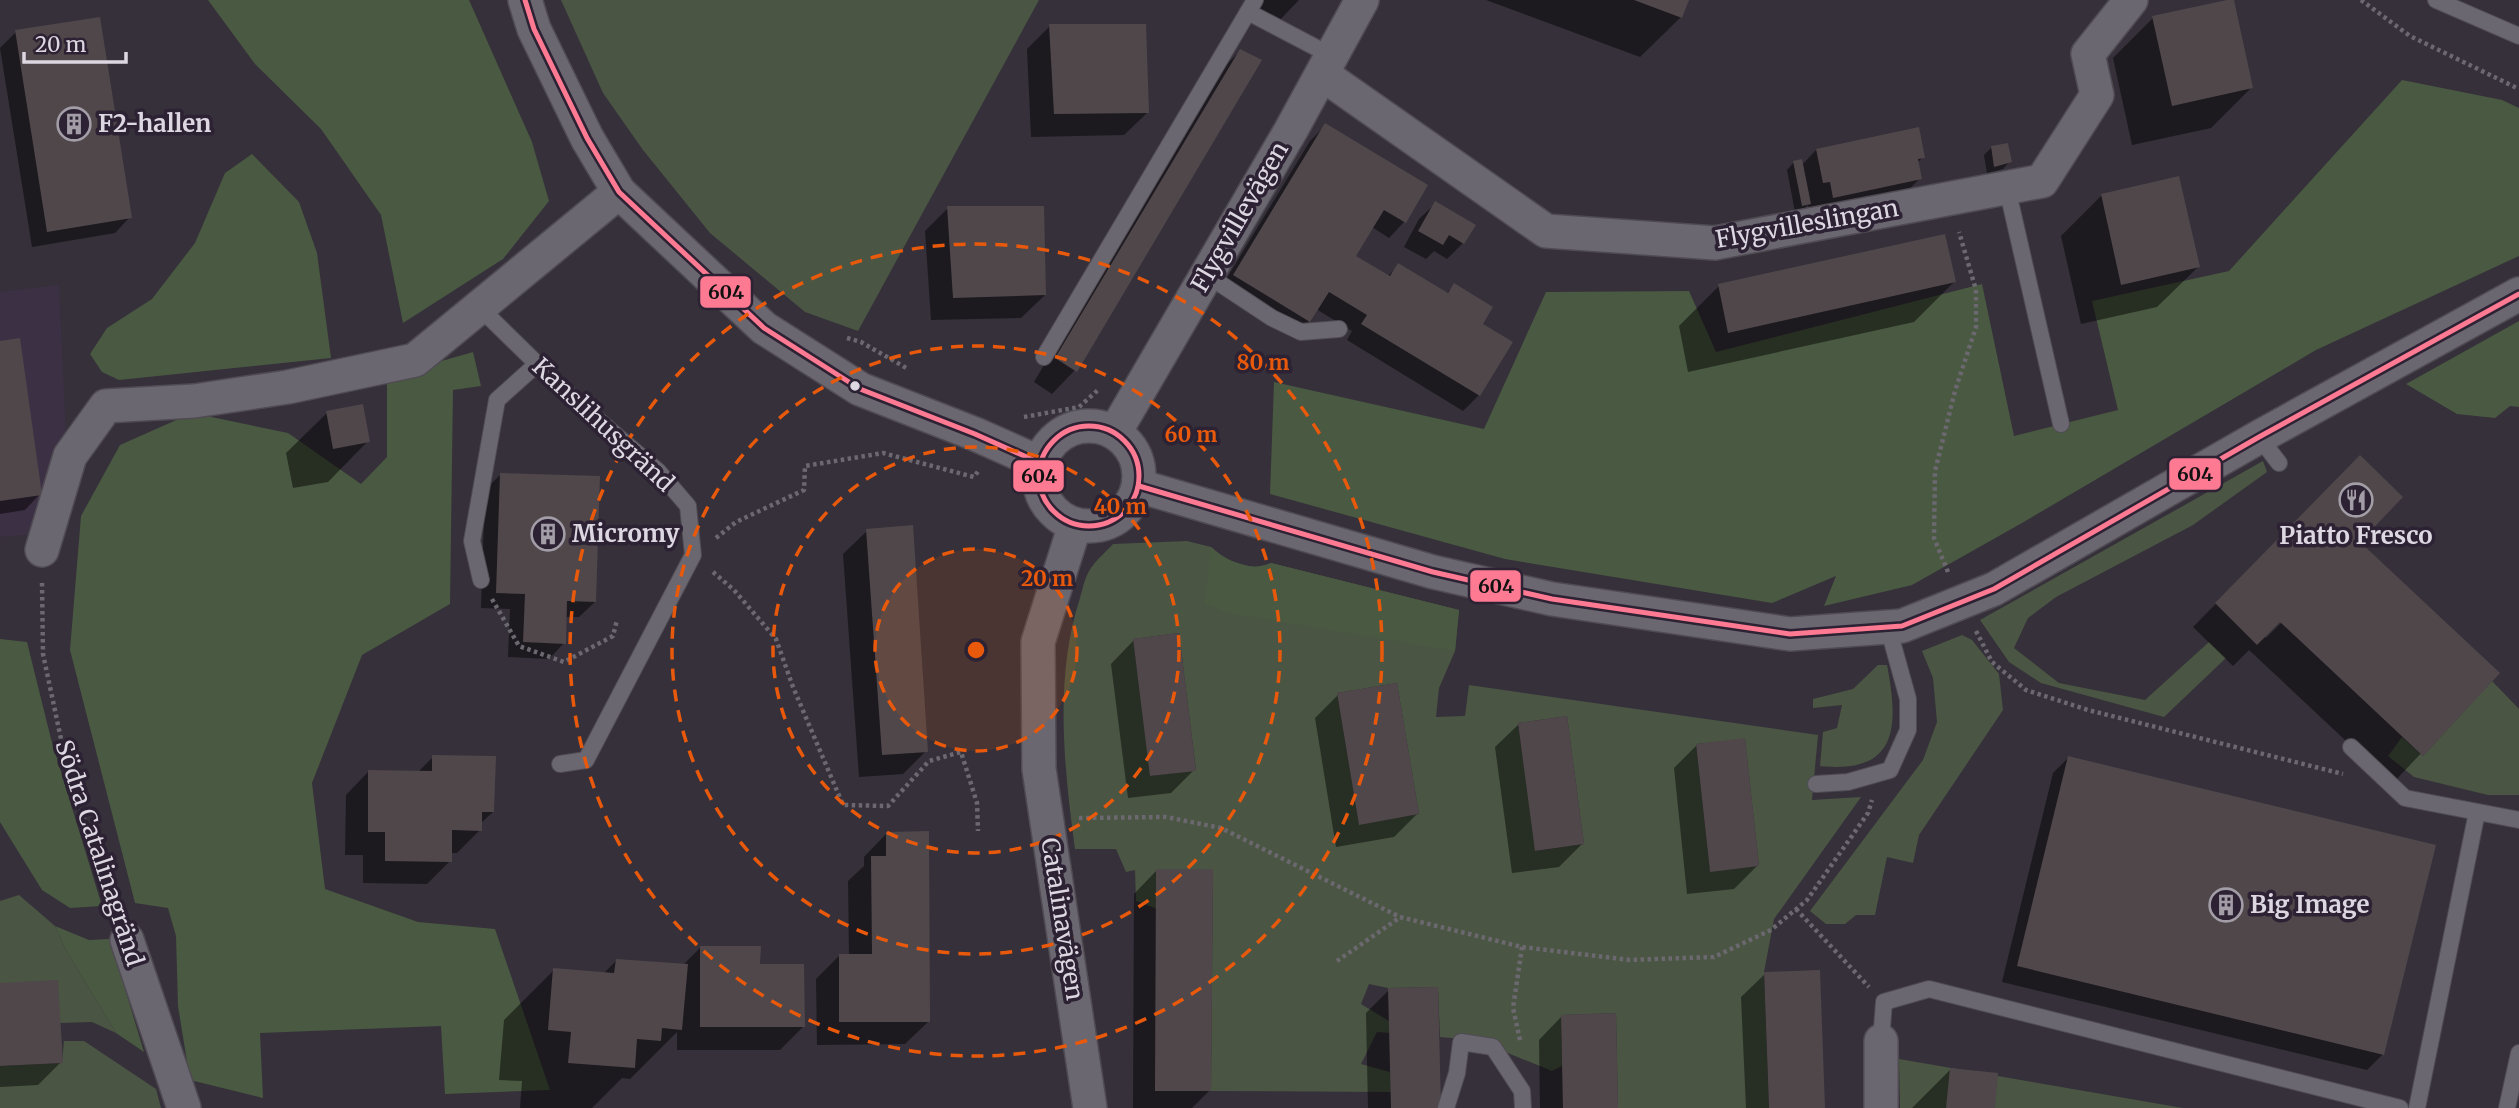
<svg xmlns="http://www.w3.org/2000/svg" width="2519" height="1108" font-family="Merriweather,serif">
<style>
.built{fill:#3c3045}
.green{fill:#4a5643;fill-rule:evenodd}
.forest{fill:#4a5941}
.shadow{fill:#0007}
.building{fill:#50474b}
.lines{fill:none;stroke-linecap:round;stroke-linejoin:round}
.lane-casing{stroke:#504b53;stroke-width:18}
.street-casing{stroke:#504b53;stroke-width:36}
.path{stroke:#6c6870;stroke-width:4.5;stroke-dasharray:3.5 3.5;stroke-linecap:butt}
.lane{stroke:#6b6770;stroke-width:16}
.street{stroke:#6b6770;stroke-width:33}
.bus-1-casing{stroke:#2c2233;stroke-width:10}
.bus-1{stroke:#fe7a93;stroke-width:5}
.ring{fill:none;stroke:#e8590c;stroke-width:3.5;stroke-dasharray:12 9}
.bus-dot{fill:#ddd7e2;stroke:#2c2233;stroke-width:2.5}
.labels{text-anchor:middle;stroke-width:7;stroke-linejoin:round;paint-order:stroke}
.poi-label{font-size:24px;font-weight:bold;fill:#ddd7e2;stroke:#2c2233;text-anchor:start}
.street-label{font-size:24px;fill:#ddd7e2;stroke:#2c2233}
.centre{fill:#e8590c;stroke:#2c2233;stroke-width:3.5}
.ring-label{font-size:21px;text-anchor:middle;font-weight:bold;fill:#e8590c;stroke:#2c2233;stroke-width:7;stroke-linejoin:round;paint-order:stroke}
.line-badge{stroke:#2c2233;stroke-width:2.5}
.pale-badge-label{font-size:19px;text-anchor:middle;font-weight:bold;fill:#111}
</style>
<rect width="100%" height="100%" fill="#35303a"/>
<path class="built" d="M59,285L66,436L33,534L0,537V292Z"/>
<g class="green">
<path d="M561,0H1039L858,331L805,312L710,233L643,150L603,93Z"/>
<path d="M2263,461L2267,472L2193,525L2056,597L2028,618L2014,648L2059,683L2145,700L2209,642L2226,658L2164,717L2041,683L2009,662L1980,620Z"/>
<path d="M1187,541L1211,547L1225,559L1258,569L1271,563L1459,610L1455,651L1439,688L1436,717L1465,716L1469,685L1818,735L1812,800L1861,797L1774,919L1764,972L1769,1108H1618L1616,1013L1561,1015L1562,1066L1552,1071L1476,1040L1440,1037L1438,987L1388,988L1369,984L1361,1004L1389,1021V1033L1377,1032L1361,1064L1390,1072L1393,1092L1211,1091L1213,869H1157V909L1136,901L1135,870L1126,872L1116,849H1075C1064,768 1054,677 1080,598C1083,588 1085,576 1091,568C1097,559 1106,552 1113,544ZM1179,633L1196,770L1151,776L1133,639ZM1397,683L1419,814L1359,824L1337,693ZM1567,716L1584,844L1536,851L1518,723ZM1745,739L1759,866L1710,871L1696,744Z"/>
<path d="M1962,635L1972,640L1999,674L2003,710L1919,835L1913,863L1887,857L1875,915H1856L1845,924H1826L1810,911L1923,760L1937,722L1933,678L1922,651Z"/>
<path d="M1878,665H1887C1899,727 1898,774 1820,766L1823,732L1837,728L1842,705L1813,708V699L1853,689Z"/>
<path d="M2492,681L2519,709V795H2488L2414,777L2388,756L2402,737L2423,756Z"/>
<path d="M19,895L55,926L66,950L116,1033L92,1022L60,1023L0,983V901Z"/>
<path d="M64,1041H84L156,1089L161,1108H0V1066L62,1063Z"/>
<path d="M1899,1059L2183,1108H1900Z"/>
</g>
<g class="forest">
<path d="M208,0H469L532,142L549,201L503,259L403,323L381,215L321,129L255,64Z"/>
<path d="M2402,80L2502,100L2519,108V256L2316,350L2022,523L1912,585L1824,606L1836,576L1772,603L1505,559L1270,494L1274,382L1484,429L1546,292L1689,291L1716,352L1982,284L2014,436L2118,410L2092,301L2229,271Z"/>
<path d="M252,154L299,202L317,253L331,358L119,380L102,372L90,354L107,328L152,299L195,243L225,173Z"/>
<path d="M2519,321V407L2510,406L2495,418L2457,414L2406,384Z"/>
<path d="M473,352L481,386L453,390L450,604L362,655L312,783L325,889L418,922L495,929L550,1090L445,1094L441,1026L260,1033L263,1098L190,1080L178,1006L176,936L168,908L135,903L70,650L81,516L120,445L192,413L288,433L361,484L387,457V382L431,364Z"/>
<path d="M1211,547C1228,562 1250,572 1271,563L1459,610L1455,651L1228,613L1205,603Z"/>
<path d="M0,639L27,642L51,739L102,906L70,908L42,890L0,822Z"/>
<path d="M55,926L89,940L110,939L144,1052L116,1033L66,950Z"/>
</g>
<g class="shadow">
<path d="M1261,0H1299L1276,24L1254,11Z"/>
<path d="M1486,0H1687L1681,17L1640,57Z"/>
<path d="M2153,18L2251,88L2211,128L2132,145L2113,58Z"/>
<path d="M1050,26L1148,112L1124,135L1031,137L1027,49Z"/>
<path d="M16,32L130,217L115,233L32,247L0,48Z"/>
<path d="M1240,51L1075,370L1052,394L1034,382L1217,74Z"/>
<path d="M1326,125L1426,186L1404,222L1389,238L1372,227L1354,257L1387,277L1399,265L1446,294L1454,285L1481,324L1479,395L1463,411L1347,340L1352,331L1316,309L1309,321L1293,337L1219,291L1310,141Z"/>
<path d="M1991,148L2010,161L2003,169L1987,173L1984,155Z"/>
<path d="M1816,150L1923,157L1917,163L1920,178L1897,202L1811,220L1808,205L1802,211L1795,212L1787,170L1794,162L1802,165Z"/>
<path d="M2177,178L2198,267L2157,307L2081,324L2061,236L2101,196Z"/>
<path d="M1435,204L1463,243L1447,259L1434,251L1426,259L1404,247L1419,219Z"/>
<path d="M948,208L1045,295L1021,318L931,320L925,231Z"/>
<path d="M1954,282L1914,322L1688,372L1679,326L1719,286Z"/>
<path d="M0,342L40,494L25,510L0,514Z"/>
<path d="M327,413L368,441L328,482L293,488L286,453Z"/>
<path d="M2360,457L2263,636L2266,638L2360,544L2497,673L2392,784L2249,650L2233,666L2193,627Z"/>
<path d="M501,474L595,602L579,617H565L564,643L549,659L508,657L510,609L481,608L485,490Z"/>
<path d="M867,531L926,751L903,774L859,777L843,554Z"/>
<path d="M1134,640L1194,770L1171,793L1128,798L1111,664Z"/>
<path d="M1338,695L1417,814L1394,837L1336,847L1315,718Z"/>
<path d="M1519,724L1582,844L1559,867L1512,873L1495,747Z"/>
<path d="M1697,745L1757,866L1734,889L1687,894L1674,768Z"/>
<path d="M433,757L493,812L480,824V830L457,853H450V861L427,884L363,883V855H345L346,795L369,771L418,772Z"/>
<path d="M2068,758L2383,1054L2367,1070L2002,982L2053,773Z"/>
<path d="M887,833L929,1021L905,1044L817,1045L816,979L839,956H849L848,881L864,866V857Z"/>
<path d="M1157,870L1209,1091L1192,1108H1133L1134,894Z"/>
<path d="M700,948L759,966L803,1027L780,1050H677V1032L630,1079L622,1078L592,1108H520L522,1081L499,1080L504,1020L554,970L603,974L616,961L682,966Z"/>
<path d="M1765,974L1823,1108H1746L1741,997Z"/>
<path d="M0,985L61,1062L38,1085L0,1087Z"/>
<path d="M1389,990L1439,1108H1368L1366,1013Z"/>
<path d="M1562,1016L1616,1108H1540L1539,1040Z"/>
<path d="M1950,1070L1993,1108H1912Z"/>
</g>
<g class="building">
<path d="M1634,0H1689L1682,18Z"/>
<path d="M2227,0H2234L2253,88L2172,106L2152,16Z"/>
<path d="M100,17L132,218L47,232L15,30Z"/>
<path d="M1049,24H1146L1149,113L1054,114Z"/>
<path d="M1240,49L1262,60L1077,372L1055,358Z"/>
<path d="M1325,123L1428,185L1406,223L1384,210L1356,256L1390,276L1398,263L1448,293L1454,283L1493,307L1483,324L1513,342L1480,396L1361,324L1367,315L1329,292L1310,322L1233,275Z"/>
<path d="M1919,127L1925,158L1918,159L1922,179L1833,198L1830,182L1823,183L1816,149Z"/>
<path d="M2008,143L2012,162L1994,167L1991,146Z"/>
<path d="M1802,159L1811,204L1802,206L1793,161Z"/>
<path d="M2179,176L2200,267L2121,285L2101,194Z"/>
<path d="M1435,201L1476,225L1464,244L1449,235L1443,245L1418,231Z"/>
<path d="M947,206H1044L1046,295L953,298Z"/>
<path d="M1945,234L1956,282L1728,333L1718,284Z"/>
<path d="M20,338L42,495L0,501V341Z"/>
<path d="M363,404L370,442L333,449L326,411Z"/>
<path d="M2360,455L2403,497L2360,542L2500,673L2423,756L2280,622L2257,645L2215,603Z"/>
<path d="M500,473L600,476L596,602L567,601L566,644L523,642L525,594L496,593Z"/>
<path d="M913,525L928,752L882,755L866,529Z"/>
<path d="M1179,633L1196,771L1150,776L1133,639Z"/>
<path d="M1397,683L1419,814L1359,825L1337,693Z"/>
<path d="M1567,716L1584,844L1535,851L1518,723Z"/>
<path d="M1745,738L1759,866L1710,872L1696,744Z"/>
<path d="M432,755L496,756L494,812H482V831L452,830V862L385,861V832H368V770L432,771Z"/>
<path d="M2068,756L2436,845L2384,1055L2017,966Z"/>
<path d="M929,831L930,1022H839V954H872L871,856H886V832Z"/>
<path d="M1156,869H1213L1211,1091H1155Z"/>
<path d="M700,946H761L760,964H804L805,1027H700Z"/>
<path d="M616,959L688,964L682,1030L662,1028L661,1041L637,1039L635,1068L568,1063L571,1032L548,1030L553,968L614,973Z"/>
<path d="M1820,970L1825,1108H1769L1764,972Z"/>
<path d="M58,980L63,1063L0,1066V983Z"/>
<path d="M1438,987L1441,1108H1391L1388,988Z"/>
<path d="M1616,1013L1618,1108H1563L1561,1015Z"/>
<path d="M1950,1068L1998,1073L1995,1108H1946Z"/>
</g>
<g class="lines">
<defs>
<g id="lane">
<path d="M2436,0L2519,36"/>
<path d="M1248,12L1332,56"/>
<path d="M2007,188L2061,424"/>
<path d="M1207,275L1272,318L1301,332L1339,329"/>
<path d="M478,306L569,395L658,471L688,506L693,555L586,760L560,764"/>
<path d="M1044,357L1255,0"/>
<path d="M2259,437L2279,463"/>
<path d="M481,580L472,541L497,400L537,364"/>
<path d="M2351,747L2405,798L2519,820"/>
<path d="M1816,784L1848,782L1890,770L1908,730V699L1888,627"/>
<path d="M1881,1041L1884,1002L1929,989L2400,1108"/>
<path d="M1446,1108L1457,1073L1461,1042L1493,1047L1522,1091L1523,1108"/>
<path d="M2417,1108L2477,812"/>
<path d="M2507,1108L2519,1053"/>
</g>
<g id="street">
<path d="M525,0L534,29L587,138L619,192L764,328L860,389L975,434L1040,463"/>
<path d="M1322,74L1546,231L1715,243L2042,181L2097,95L2088,54L2131,0"/>
<circle cx="1089" cy="476" r="50"/>
<path d="M1115,432L1291,130L1362,0"/>
<path d="M1139,486L1433,572L1552,599L1790,634L1902,626L1994,589L2259,437L2519,294"/>
<path d="M1075,525L1038,642L1039,769L1090,1108"/>
<path d="M42,550L70,456L106,406L194,401L288,387L415,360L619,192"/>
<path d="M127,940L184,1108"/>
<path d="M1881,1108V1041"/>
</g>
</defs>
<use href="#lane" class="lane-casing"/>
<use href="#street" class="street-casing"/>
<g class="path">
<path d="M2361,0L2410,36L2519,89"/>
<path d="M847,338L861,342L908,369"/>
<path d="M1024,417L1079,407L1098,390"/>
<path d="M716,538L736,522L804,490L805,466L883,453L974,477L979,470"/>
<path d="M713,572L734,590L776,639L793,687L843,805L888,806L929,761L961,752L977,803L978,831"/>
<path d="M1948,572L1934,538L1935,471L1955,391L1976,327V290L1959,232"/>
<path d="M42,583L43,654L68,772L116,910"/>
<path d="M492,599L519,646L564,662L613,636L617,620"/>
<path d="M1976,631L1992,662L2026,690L2088,710L2343,774"/>
<path d="M1079,818L1166,817L1221,828L1400,917L1522,947L1630,960L1714,957L1771,930L1807,900L1868,813L1872,800"/>
<path d="M1796,909L1869,987"/>
<path d="M1337,961L1399,918"/>
<path d="M1520,1040L1513,1008L1522,947"/>
</g>
<use href="#lane" class="lane"/>
<use href="#street" class="street"/>
<defs>
<g id="bus-1">
<path d="M525,0L534,29L587,138L619,192L764,328L860,389L975,434L1040,463"/>
<circle cx="1089" cy="476" r="50"/>
<path d="M1139,486L1433,572L1552,599L1790,634L1902,626L1994,589L2259,437L2519,294"/>
</g>
</defs>
<use href="#bus-1" class="bus-1-casing"/>
<use href="#bus-1" class="bus-1"/>
</g>
<circle cx="976" cy="650" r="101" fill="#e8590c" fill-opacity=".12"/>
<g class="ring">
<circle cx="976" cy="650" r="101"/>
<circle cx="976" cy="650" r="203"/>
<circle cx="976" cy="650" r="304"/>
<circle cx="976" cy="650" r="406"/>
</g>
<defs>
<symbol id="building-ring" viewBox="-11 -11 22 22"><circle r="9.5" fill="#2c2233" stroke="#a29da7" stroke-width="1.5"/><path d="M-4-6H4V6H1V3H-1V6H-4ZM-2.5-4.3h1.7v1.8h-1.7ZM.8-4.3h1.7v1.8H.8ZM-2.5-1h1.7V.8h-1.7ZM.8-1h1.7V.8H.8Z" fill="#a29da7"/></symbol>
<symbol id="restaurant-ring" viewBox="-11 -11 22 22"><circle r="9.5" fill="#2c2233" stroke="#a29da7" stroke-width="1.5"/><path d="M-5-6h1v4h1v-4h1v4h1v-4h1v5L-1.5 .5V6h-2V.5L-5-1ZM5-6V6H3V1.5H1.5Q1.5-4 5-6Z" fill="#a29da7"/></symbol>
</defs>
<g fill-rule="evenodd">
<use href="#building-ring" x="55" y="105" width="38" height="38"/>
<use href="#restaurant-ring" x="2337" y="481" width="38" height="38"/>
<use href="#building-ring" x="529" y="515" width="38" height="38"/>
<use href="#building-ring" x="2207" y="886" width="38" height="38"/>
</g>
<circle class="bus-dot" cx="855" cy="386" r="6"/>
<g class="labels">
<g class="poi-label">
<text x="98" y="132">F2-hallen</text>
<text x="572" y="542">Micromy</text>
<text x="2356" y="544" text-anchor="middle">Piatto Fresco</text>
<text x="2250" y="913">Big Image</text>
</g>
<g class="street-label">
<text transform="translate(1240 217) rotate(-60)" y="8">Flygvillevägen</text>
<text transform="translate(1807 224) rotate(-10)" y="8">Flygvilleslingan</text>
<text transform="translate(603 425) rotate(43)" y="8">Kanslihusgränd</text>
<text transform="translate(99 853) rotate(72)" y="8">Södra Catalinagränd</text>
<text transform="translate(1062 919) rotate(81)" y="8">Catalinavägen</text>
</g>
</g>
<circle cx="976" cy="650" r="10" class="centre"/>
<g class="ring-label">
<text x="1263" y="370">80 m</text>
<text x="1191" y="442">60 m</text>
<text x="1120" y="514">40 m</text>
<text x="1047" y="586">20 m</text>
</g>
<g class="line-badge">
<rect x="699" y="275" width="53" height="34" rx="7" fill="#fe7a93"/>
<rect x="2168" y="457" width="54" height="34" rx="7" fill="#fe7a93"/>
<rect x="1012" y="459" width="53" height="34" rx="7" fill="#fe7a93"/>
<rect x="1469" y="569" width="53" height="34" rx="7" fill="#fe7a93"/>
</g>
<g class="pale-badge-label">
<text x="726" y="299">604</text>
<text x="2195" y="481">604</text>
<text x="1039" y="483">604</text>
<text x="1496" y="593">604</text>
</g>
<path d="M24 52v10h102v-10" fill="none" stroke="#ddd7e2" stroke-width="3.5"/>
<text x="35" y="52" font-size="21" fill="#ddd7e2" stroke="#2c2233" stroke-width="5" paint-order="stroke">20 m</text>
</svg>
